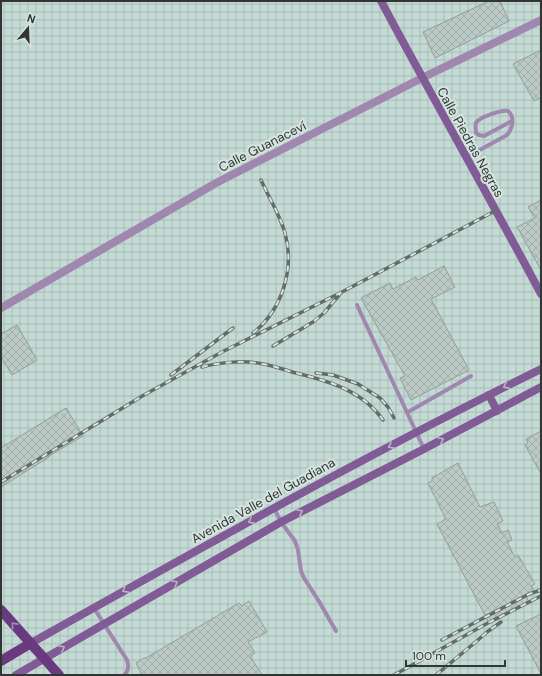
<svg xmlns="http://www.w3.org/2000/svg" width="542" height="676" font-family="'DM Sans',sans-serif">
<style>
.industrial{fill:url(#industrial-grid)}
.building{fill:url(#building-cross-hatch);stroke:#919e9a}
.lines{fill:none;stroke-linecap:round;stroke-linejoin:round}
.lane{stroke:#a087af;stroke-width:4}
.street{stroke:#a087af;stroke-width:8}
.secondary{stroke:#815b95;stroke-width:8}
.primary{stroke:#6a3a81;stroke-width:10}
.rail-casing{stroke:#646c6a;stroke-width:3.5}
.rail{stroke:#d6e4e0;stroke-width:2;stroke-dasharray:6;stroke-linecap:butt}
.oneway{stroke:#b8b4c6}
.oneway2{stroke:#a08fb0}
.labels{text-anchor:middle;stroke-width:4;stroke-linejoin:round;paint-order:stroke}
.street-label{font-size:13px;fill:#313635;stroke:#d6e4e0}
</style>
<defs>
<pattern id="industrial-grid" width="8" height="8" patternUnits="userSpaceOnUse"><rect width="8" height="8" fill="#c4dad4"/><path d="M0 4h8M4 0v8" fill="none" stroke="#a9bcb7"/></pattern>
<pattern id="building-cross-hatch" width="8" height="8" patternUnits="userSpaceOnUse"><rect width="8" height="8" fill="#bccac6"/><path d="M0 0l8 8M0 8l8-8" fill="none" stroke="#a2aeab"/></pattern>
</defs>
<rect width="100%" height="100%" fill="#d6e4e0"/>
<rect class="industrial" x="1" y="1" width="540" height="674"/>
<g class="building">
<path d="M489,1H500L509,21L435,58L423,32Z"/>
<path d="M541,50V97L534,101L513,64Z"/>
<path d="M541,200V270L517,227L535,218L528,207Z"/>
<path d="M444,266L455,287L431,299L469,370L411,400L400,378L405,376L361,298L390,283L393,289L416,277L418,280Z"/>
<path d="M17,325L37,360L12,375L1,357V334Z"/>
<path d="M66,408L83,436L49,456V457L1,487V448Z"/>
<path d="M541,431V474L525,445L528,443L526,439Z"/>
<path d="M458,463L480,507L494,502L503,521L497,524L502,533L508,530L512,540L507,542L515,557L518,555L535,584L531,586L534,591L526,596L529,602L489,623L437,524L446,519L428,483L432,481V478Z"/>
<path d="M249,601L267,632L248,642L255,653L250,656L262,675H142L136,663L144,658H146L239,603L242,606Z"/>
<path d="M541,614V674L516,626Z"/>
</g>
<g class="lines">
<g class="lane">
<path d="M467,157L507,135C513,128 515,117 508,111C501,110 479,117 476,123C475,126 476,130 476,133L479,135L484,136L512,121"/>
<path d="M357,305L424,449"/>
<path d="M408,412L471,376"/>
<path d="M274,508L281,522L295,541L298,550L301,571L304,578L320,603L336,631"/>
<path d="M94,608L104,624L127,660C129,666 129,671 124,675"/>
</g>
<path class="street" d="M1,308L216,183L422,78L541,20"/>
<g class="secondary">
<path d="M381,1C433,99 489,196 541,294"/>
<path d="M489,395L497,411"/>
<path d="M31,643C199,549 368,454 541,369"/>
<path d="M16,675L281,522L424,449L541,387"/>
</g>
<g class="primary">
<path d="M1,610L59,675"/>
<path d="M1,661L31,643"/>
</g>
<defs>
<g id="rail">
<path d="M253,333C282,310 295,269 285,233C280,215 269,198 261,180"/>
<path d="M273,346L313,322L324,313L340,294"/>
<path d="M202,367C220,362 245,360 263,364C274,366 285,370 296,373C329,381 363,391 383,420"/>
<path d="M316,373L333,375L358,384L380,398L388,407L394,418"/>
<path d="M171,375L233,328"/>
<path d="M1,482L144,395L222,352L342,292L495,211"/>
<path d="M442,640L529,594L541,590"/>
<path d="M394,675L486,624L541,596"/>
<path d="M436,675L478,640L487,632L501,622"/>
</g>
</defs>
<use href="#rail" class="rail-casing"/>
<use href="#rail" class="rail"/>
</g>
<defs><path id="oneway-chevron" d="M-2-3.5L2.5 0L-2 3.5" fill="none" stroke-width="1.6" stroke-linecap="round" stroke-linejoin="round"/></defs>
<g class="oneway">
<use href="#oneway-chevron" transform="translate(506 386) rotate(154)"/>
<use href="#oneway-chevron" transform="translate(441 440) rotate(-27)"/>
<use href="#oneway-chevron" transform="translate(391 446) rotate(152)"/>
<use href="#oneway-chevron" transform="translate(300 512) rotate(-27)"/>
<use href="#oneway-chevron" transform="translate(251 521) rotate(151)"/>
<use href="#oneway-chevron" transform="translate(175 583) rotate(-30)"/>
<use href="#oneway-chevron" transform="translate(125 590) rotate(151)"/>
<use href="#oneway-chevron" transform="translate(62 648) rotate(-30)"/>
</g>
<use class="oneway2" href="#oneway-chevron" transform="translate(14 625) rotate(-132)"/>
<g class="labels">
<g class="street-label">
<text transform="translate(471 142) rotate(61)" y="5">Calle Piedras Negras</text>
<text transform="translate(262 146) rotate(-27)" y="5">Calle Guanaceví</text>
<text transform="translate(263 500) rotate(-29)" y="5">Avenida Valle del Guadiana</text>
</g>
</g>
<rect width="542" height="676" fill="none" stroke="#313635" stroke-width="4"/>
<g transform="translate(28 28) rotate(19)" stroke="#d6e4e0" stroke-width="3" paint-order="stroke">
<path d="M0-3L7 15L0 10L-7 15Z" fill="#313635"/>
<text y="-6" font-size="11" font-weight="bold" text-anchor="middle" fill="#313635">N</text>
</g>
<path d="M406 660v6h99v-6" fill="none" stroke="#313635" stroke-width="2"/>
<text x="412" y="660" font-size="12" fill="#313635" stroke="#d6e4e0" stroke-width="3" paint-order="stroke">100 m</text>
</svg>
